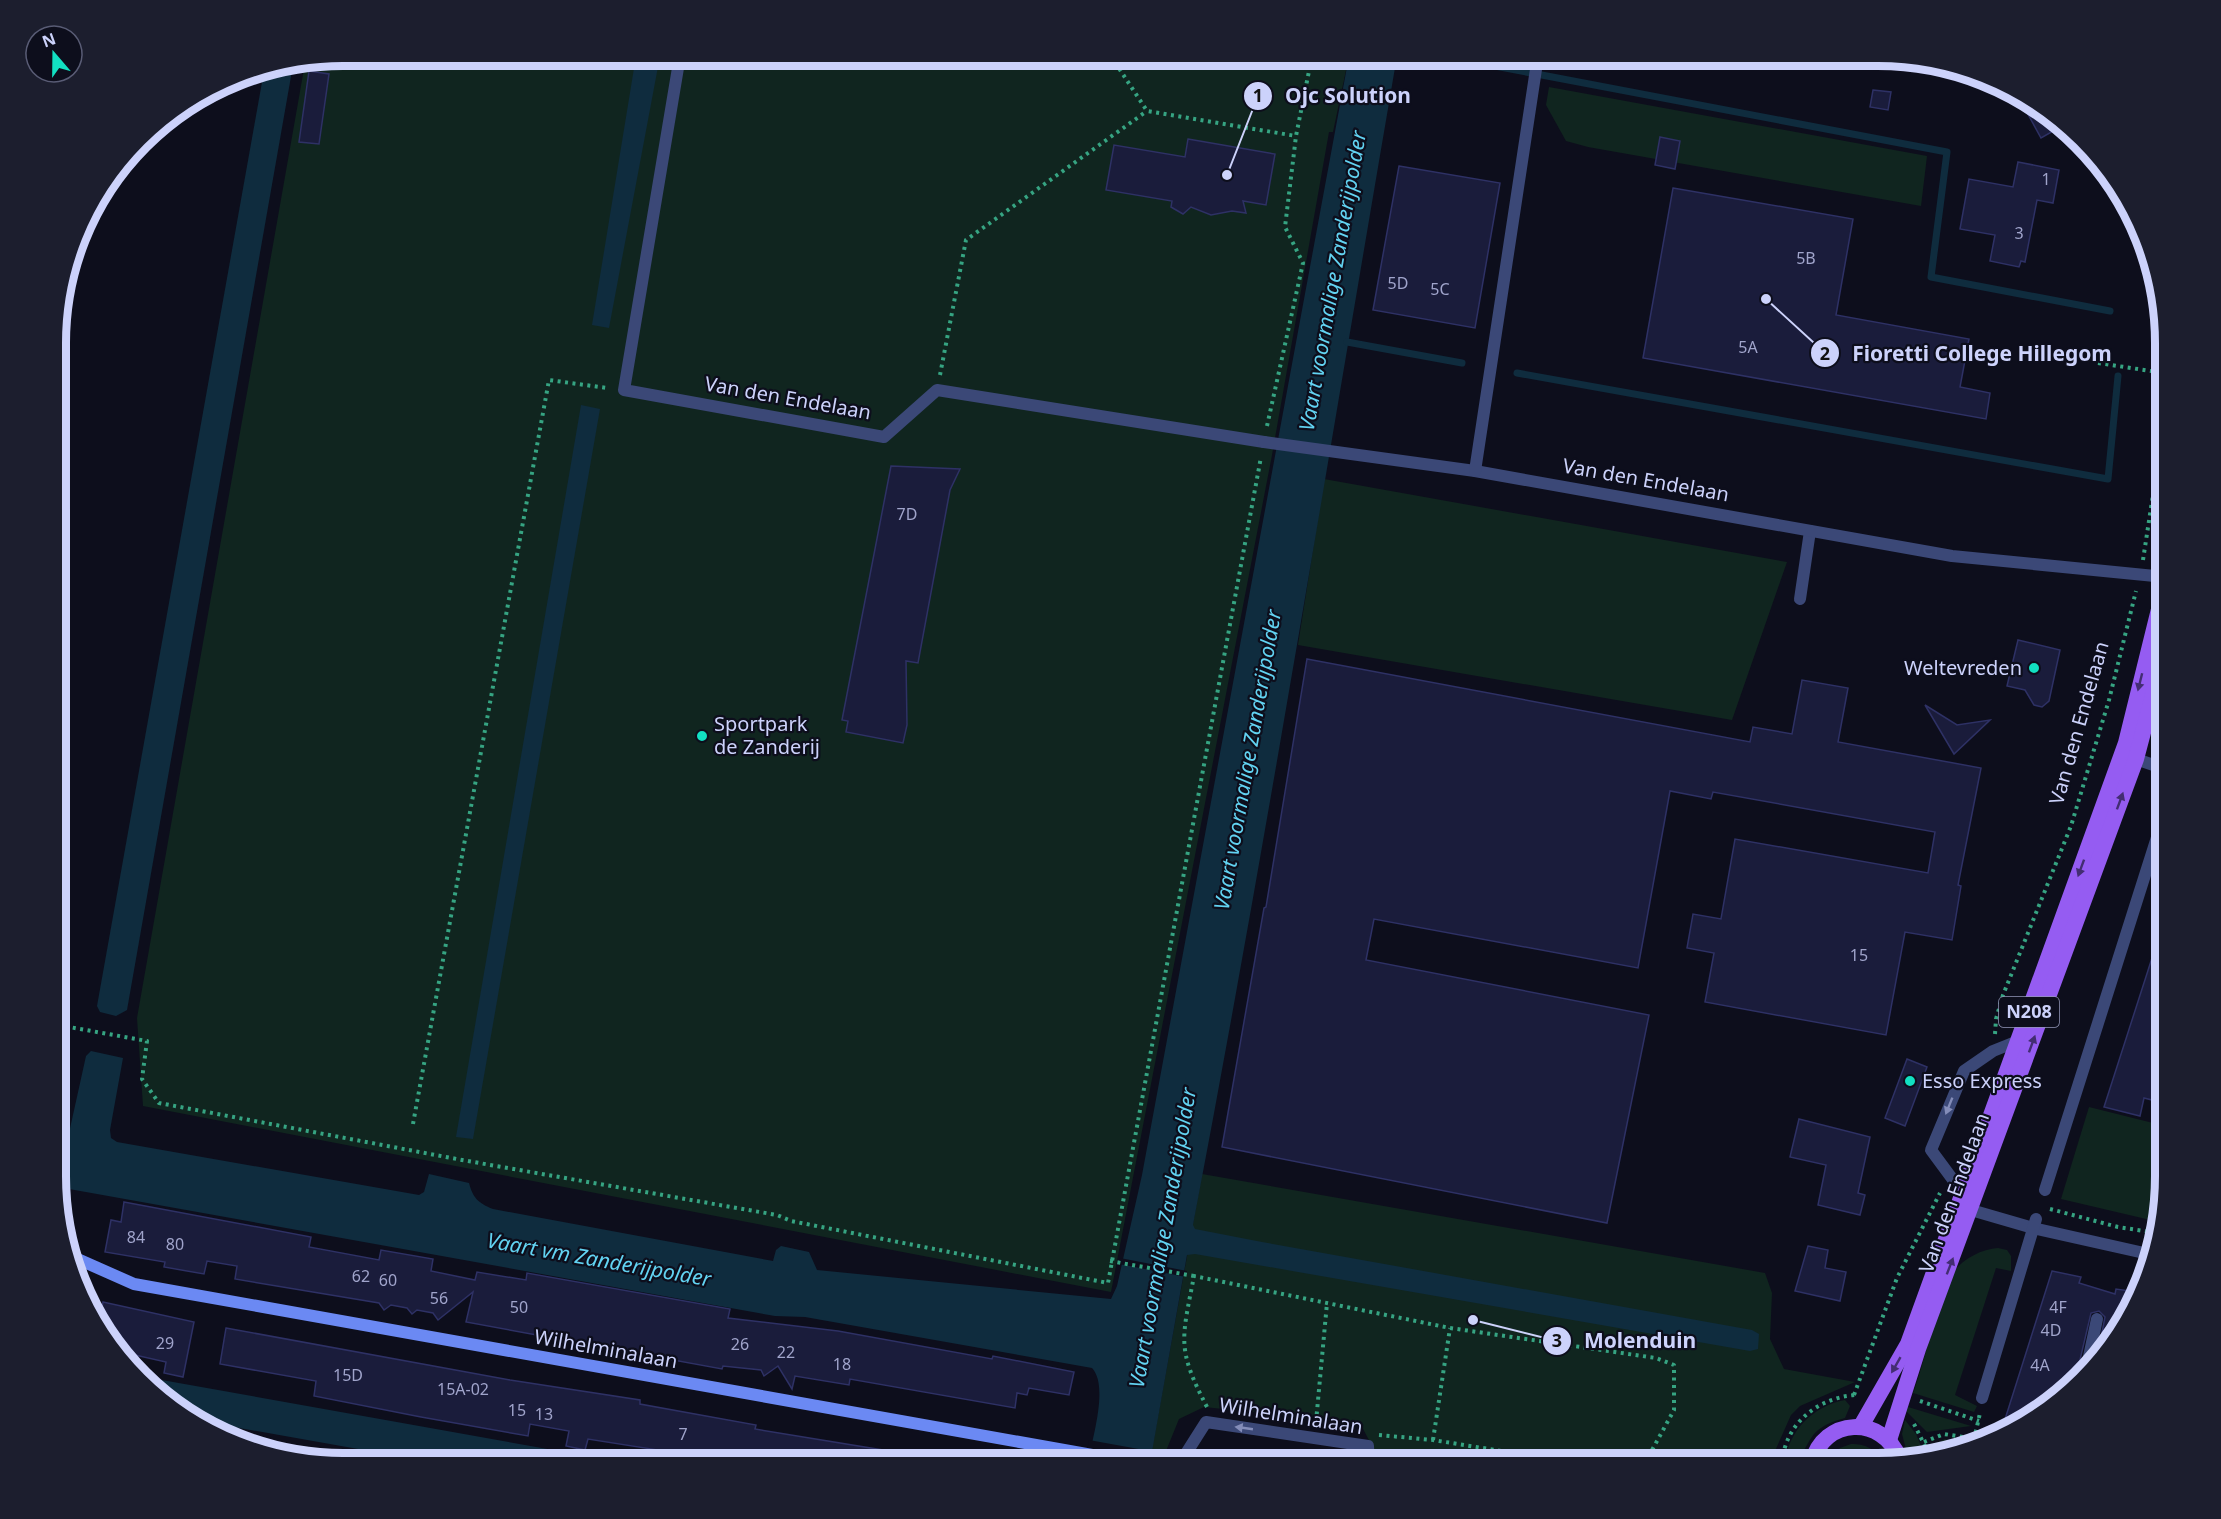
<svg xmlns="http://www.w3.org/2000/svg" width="2221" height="1519" font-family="'Noto Sans',sans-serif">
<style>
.green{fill:#10251f}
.water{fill:#0f2c3e}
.pier{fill:#0d0e1c}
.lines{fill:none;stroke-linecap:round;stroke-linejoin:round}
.stream{stroke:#0f2c3e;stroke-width:7}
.building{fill:#1a1c3b;stroke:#2e3165;stroke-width:1.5}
.path{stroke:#36a482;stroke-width:4;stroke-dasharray:3 4.5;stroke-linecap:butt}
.service{stroke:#3b4877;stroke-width:12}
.pedestrian{stroke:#3b4877;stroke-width:12}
.minor{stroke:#3b4877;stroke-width:12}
.secondary{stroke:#6b89f3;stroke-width:12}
.primary{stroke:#955cf2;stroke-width:16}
.oneway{fill:#432d72}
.oneway2{fill:#848db9}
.poi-dot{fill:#12e0c2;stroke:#0d0e1c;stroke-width:2}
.labels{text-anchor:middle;stroke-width:4.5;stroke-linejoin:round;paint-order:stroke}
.number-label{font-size:16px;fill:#a0a4cb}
.shield{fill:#0d0e1c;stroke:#9397b8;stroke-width:1.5}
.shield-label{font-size:18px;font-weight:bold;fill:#ccd2fb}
.street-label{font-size:20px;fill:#ccd2fb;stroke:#0d0e1c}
.poi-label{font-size:20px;fill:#ccd2fb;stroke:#0d0e1c;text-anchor:start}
.water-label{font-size:21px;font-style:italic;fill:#62d3f2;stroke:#0d0e1c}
.rim{fill:none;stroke:#ccd2fb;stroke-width:8}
.leader{fill:none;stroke:#ccd2fb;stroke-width:2}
.callout-dot{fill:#ccd2fb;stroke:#0d0e1c;stroke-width:2}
.mark-label{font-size:18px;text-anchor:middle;font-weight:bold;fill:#111}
.callout-label{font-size:21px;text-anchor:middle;font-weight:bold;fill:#ccd2fb;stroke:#0d0e1c;stroke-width:4.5;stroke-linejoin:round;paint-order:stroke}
</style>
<rect width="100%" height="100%" fill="#0d0e1c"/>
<g class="green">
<path d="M343,56H1349L1333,132H1329L1272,455L1111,1292L143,1106L137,1018L305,63Z"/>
<path d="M1549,87L1927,156L1921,206L1588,147L1566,141L1546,105Z"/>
<path d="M1324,479L1787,562L1732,720L1298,645Z"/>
<path d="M2089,1107L2165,1126V1194L2159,1222L2061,1199Z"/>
<path d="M1202,1174L1765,1273L1772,1293L1770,1339L1784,1369L1855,1382L1800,1406L1791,1415L1775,1451L1737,1463H1374L1371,1444L1360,1423L1204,1407L1179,1419L1166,1451L1152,1449Z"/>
<path d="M1998,1248L2007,1250L2011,1256V1271L1996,1268L1955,1395L1977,1406L1974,1412L1913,1393C1927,1357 1933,1310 1951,1276C1960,1260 1981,1249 1998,1248Z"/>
<path d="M1845,1400L1850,1406L1845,1418C1834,1421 1822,1425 1814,1434C1805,1445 1802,1463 1785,1463C1788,1431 1813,1406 1845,1400Z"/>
<path d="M1908,1407L1971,1426L1927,1432L1906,1411Z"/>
<path d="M1905,1420L1916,1434L1924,1453L1908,1457L1902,1434Z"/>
<path d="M1945,1439L1961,1444L1932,1451L1934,1444Z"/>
<path d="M1851,1444C1865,1444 1876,1448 1881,1463H1829L1840,1448Z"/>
</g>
<g class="water">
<path d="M636,56H660L609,328L592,325Z"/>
<path d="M1349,56H1397C1330,446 1267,837 1193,1225L1195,1229L1262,1242L1752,1330L1759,1334L1758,1349L1750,1351L1195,1254L1187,1255L1150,1463H1088C1092,1439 1109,1386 1092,1368L805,1317L775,1316L58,1187V1135L65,1136L69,1133L86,1056L91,1051L123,1058L110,1130L111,1138L117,1142L419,1195L424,1192L429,1174L469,1183C473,1198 478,1203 493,1209L773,1261L776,1250L781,1246L809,1252L817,1270L1111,1299L1117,1286L1142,1175Z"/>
<path d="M293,65L127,1010L116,1016L100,1012L97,1006L264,71Z"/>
<path d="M581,405L600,409L473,1139L456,1137Z"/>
<path d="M145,1377L626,1463H388V1460L358,1449L200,1421L168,1404Z"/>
</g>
<g class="pier">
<path d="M1120,1258L1187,1271L1186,1277L1119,1264Z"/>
<path d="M1089,1440L1155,1452L1153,1463H1085Z"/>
</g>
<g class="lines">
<g class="stream">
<path d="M1442,56L1947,152L1931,277L2110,311"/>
<path d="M1347,342L1462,363"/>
<path d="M1517,373L2108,479L2118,376"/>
</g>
</g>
<g class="building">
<path d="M309,71L329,74L319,144L299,142Z"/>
<path d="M1873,90L1891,92L1888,110L1870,107Z"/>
<path d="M2018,96L2053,115L2062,126L2041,138Z"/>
<path d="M1660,137L1680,141L1675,169L1655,165Z"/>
<path d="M1188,139L1275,154L1266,205L1243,201L1246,213L1232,211L1211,215L1191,207L1183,214L1171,207L1172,201L1106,190L1114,145L1185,157Z"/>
<path d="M2018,162L2059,170L2053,203L2037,200L2025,262L2021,261L2019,267L1990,261L1995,235L1960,229L1969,179L2013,187Z"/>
<path d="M1399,166L1500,183L1475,328L1373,310Z"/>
<path d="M1673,188L1853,219L1836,315L1969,339L1960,387L1990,393L1986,419L1643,358Z"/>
<path d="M891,466L960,469L950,490L918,663L906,661L907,725L903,743L846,732L848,721L842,720Z"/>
<path d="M2018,640L2060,650L2049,701L2042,707L2034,705L2025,690L2007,686Z"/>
<path d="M1307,659L1750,742L1753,727L1792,734L1802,680L1848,688L1838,742L1981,768L1958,885L1961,886L1952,940L1905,932L1886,1035L1705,1002L1714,953L1687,948L1693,914L1721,919L1735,839L1928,873L1935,832L1713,792L1711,799L1670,791L1638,968L1374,919L1366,960L1649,1015L1607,1223L1222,1147L1264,908L1266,907Z"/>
<path d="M1925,705L1957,725L1990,720L1954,754Z"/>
<path d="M2162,927L2165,928V1047L2154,1082H2157L2152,1100L2144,1098L2140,1116L2104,1107Z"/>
<path d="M1907,1059L1927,1067L1905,1126L1885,1118Z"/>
<path d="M1799,1119L1870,1137L1858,1193L1865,1195L1860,1215L1818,1205L1826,1165L1790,1157Z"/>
<path d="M124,1202L311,1237L309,1247L379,1260L381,1250L433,1259L431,1271L475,1280L477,1272L526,1280L527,1273L730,1309L728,1318L838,1331L992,1359L993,1356L1074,1372L1069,1395L1029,1388L1027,1395L1017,1393L1015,1408L850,1379L849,1385L795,1376L792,1389L778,1366L764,1376L761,1370L723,1366L722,1369L466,1322L473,1292L438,1320L433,1313L417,1310L412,1314L407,1308L391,1305L384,1310L379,1303L235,1279L237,1266L207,1261L204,1274L164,1267L165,1262L105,1252L111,1220L121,1222Z"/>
<path d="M1808,1246L1828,1250L1825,1268L1846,1272L1840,1301L1795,1291Z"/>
<path d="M2052,1271L2081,1277L2079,1283L2115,1294L2116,1289L2137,1292L2106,1351L2097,1358L2105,1317L2099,1311L2091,1313L2079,1364L2081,1371L2005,1434L2000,1435Z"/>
<path d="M103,1302L194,1322L183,1377L164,1373L166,1362L122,1352L99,1325Z"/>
<path d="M226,1328L510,1380L640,1400V1404L756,1425L755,1429L901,1453V1463H708L709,1458L588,1439L585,1450L566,1446L569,1431L530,1424L528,1436L421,1417L314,1396L316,1381L220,1364Z"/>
</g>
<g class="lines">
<g class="path">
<path d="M1111,56L1147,111L1296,136"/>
<path d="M2098,363L2164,373"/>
<path d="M940,375L966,240L1147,111"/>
<path d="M1267,426L1303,263L1285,227L1296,136L1312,56"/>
<path d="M2143,560L2158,462L2165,346"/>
<path d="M58,1025L147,1041L142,1079L159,1103L462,1160L777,1215L791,1221L1108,1283L1261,457"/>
<path d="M1995,1034L1996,1019L2003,995L2071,826L2109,700L2136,591"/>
<path d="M413,1124L549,380L607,388"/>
<path d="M2050,1209L2118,1227L2157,1233"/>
<path d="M1110,1261L1194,1276"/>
<path d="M1854,1395L1897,1278L1940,1193"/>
<path d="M1920,1401L1979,1421"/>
<path d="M1207,1407C1176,1348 1182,1339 1194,1276L1450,1328L1656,1358L1674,1365V1410L1651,1452"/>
<path d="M1316,1422L1327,1303"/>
<path d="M1914,1424L1928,1452"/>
<path d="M1379,1435L1433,1440L1557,1460L1651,1452L1680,1463"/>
<path d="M1433,1440L1450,1328"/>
<path d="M1974,1440L1980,1413"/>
<path d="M1924,1442L1944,1434L1975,1439"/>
<path d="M1739,1463L1783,1451"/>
<path d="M1765,1463L1782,1459"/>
<path d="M1782,1463C1785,1424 1817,1398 1855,1395"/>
</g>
<g class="service">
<path d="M680,56L624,390L884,437L937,390L1264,442"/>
<path d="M1800,599L1810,531"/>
<path d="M1962,1192L1931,1150L1964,1071L1993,1051L2018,1041"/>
<path d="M1180,1463L1206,1422L1368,1446L1369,1463"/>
</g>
<path class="pedestrian" d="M2087,1366L2097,1319"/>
<g class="minor">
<path d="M1264,442L1475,471L1952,556L2165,577"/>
<path d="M1475,471L1538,56"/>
<path d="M2136,759L2165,769"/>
<path d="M2045,1190L2165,812"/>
<path d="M1971,1210L2033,1228L2153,1255"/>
<path d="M1982,1398L2036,1219"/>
</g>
<path class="secondary" d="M73,1257L134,1284L1137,1463"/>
<g class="primary">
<path d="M1861,1426L1908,1344L2018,1041L2126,743L2165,585"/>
<path d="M1889,1440L1918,1349L2136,759L2165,649"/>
<path d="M1812,1463C1823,1417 1883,1415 1899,1458"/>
</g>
</g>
<defs><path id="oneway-solid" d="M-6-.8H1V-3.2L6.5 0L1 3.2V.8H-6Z" transform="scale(1.5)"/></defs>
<g class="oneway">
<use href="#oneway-solid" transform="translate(2140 682) rotate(104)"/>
<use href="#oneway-solid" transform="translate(2120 801) rotate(-70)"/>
<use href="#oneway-solid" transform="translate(2081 868) rotate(110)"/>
<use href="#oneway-solid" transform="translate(2032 1044) rotate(-70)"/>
<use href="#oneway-solid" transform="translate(1950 1266) rotate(-69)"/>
<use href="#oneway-solid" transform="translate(1896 1365) rotate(120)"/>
</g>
<g class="oneway2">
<use href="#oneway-solid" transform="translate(1949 1106) rotate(112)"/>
<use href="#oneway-solid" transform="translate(1244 1428) rotate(-172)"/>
</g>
<g class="poi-dot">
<circle cx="2034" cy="668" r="6"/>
<circle cx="702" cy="736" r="6"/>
<circle cx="1910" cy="1081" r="6"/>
</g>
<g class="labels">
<g class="number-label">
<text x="2046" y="185">1</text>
<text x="2019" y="239">3</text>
<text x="1806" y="264">5B</text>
<text x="1398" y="289">5D</text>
<text x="1440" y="295">5C</text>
<text x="1748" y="353">5A</text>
<text x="907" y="520">7D</text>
<text x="1859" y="961">15</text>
<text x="136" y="1243">84</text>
<text x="175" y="1250">80</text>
<text x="361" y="1282">62</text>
<text x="388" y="1286">60</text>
<text x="439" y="1304">56</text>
<text x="519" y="1313">50</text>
<text x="2058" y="1313">4F</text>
<text x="2051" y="1336">4D</text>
<text x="165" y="1349">29</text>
<text x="740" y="1350">26</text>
<text x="786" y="1358">22</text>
<text x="842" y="1370">18</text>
<text x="2040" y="1371">4A</text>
<text x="348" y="1381">15D</text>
<text x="463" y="1395">15A-02</text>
<text x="517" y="1416">15</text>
<text x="544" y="1420">13</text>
<text x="683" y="1440">7</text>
</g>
<rect class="shield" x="1999" y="997" width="60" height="30" rx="4.5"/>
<g class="shield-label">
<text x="2029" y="1018">N208</text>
</g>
<g class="street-label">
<text transform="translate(788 398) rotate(10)" y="7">Van den Endelaan</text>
<text transform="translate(1646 480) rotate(10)" y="7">Van den Endelaan</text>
<text transform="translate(2079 723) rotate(-74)" y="7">Van den Endelaan</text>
<text transform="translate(1954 1193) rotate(-70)" y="7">Van den Endelaan</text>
<text transform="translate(606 1349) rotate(10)" y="7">Wilhelminalaan</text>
<text transform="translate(1291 1416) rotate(9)" y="7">Wilhelminalaan</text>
</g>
<g class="poi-label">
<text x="2022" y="675" text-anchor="end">Weltevreden</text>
<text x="714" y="731">Sportpark<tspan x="714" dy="23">de Zanderij</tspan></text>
<text x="1922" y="1088">Esso Express</text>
</g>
<g class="water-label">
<text transform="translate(1333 281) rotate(-80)" y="7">Vaart voormalige Zanderijpolder</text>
<text transform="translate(1248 760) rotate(-80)" y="7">Vaart voormalige Zanderijpolder</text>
<text transform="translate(1163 1238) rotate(-80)" y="7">Vaart voormalige Zanderijpolder</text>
<text transform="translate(599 1260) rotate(10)" y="7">Vaart vm Zanderijpolder</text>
</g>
</g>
<path d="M0 0H2221V1519H0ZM343 66H1878A277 277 0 0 1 2155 343V1176A277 277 0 0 1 1878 1453H343A277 277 0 0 1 66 1176V343A277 277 0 0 1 343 66Z" fill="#1c1e2e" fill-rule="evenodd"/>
<path class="rim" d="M343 66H1878A277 277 0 0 1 2155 343V1176A277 277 0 0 1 1878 1453H343A277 277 0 0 1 66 1176V343A277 277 0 0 1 343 66Z"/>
<path class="leader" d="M1227 175L1258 96M1766 299L1825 353M1473 1320L1557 1341"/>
<g class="callout-dot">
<circle cx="1227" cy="175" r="6"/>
<circle cx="1766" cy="299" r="6"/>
<circle cx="1473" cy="1320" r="6"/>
<circle cx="1258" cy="96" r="15"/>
<circle cx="1825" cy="353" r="15"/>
<circle cx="1557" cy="1341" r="15"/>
</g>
<g class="mark-label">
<text x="1258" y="102">1</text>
<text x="1825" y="360">2</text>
<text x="1557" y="1347">3</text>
</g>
<g class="callout-label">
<text x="1348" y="103">Ojc Solution</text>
<text x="1982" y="361">Fioretti College Hillegom</text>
<text x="1640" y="1348">Molenduin</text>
</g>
<g transform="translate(54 54) rotate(340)"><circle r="28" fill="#0d0e1c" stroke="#595c75" stroke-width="1.5"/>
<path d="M0-4.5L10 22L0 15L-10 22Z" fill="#12e0c2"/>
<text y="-9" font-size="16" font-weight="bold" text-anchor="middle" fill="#ccd2fb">N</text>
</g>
</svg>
